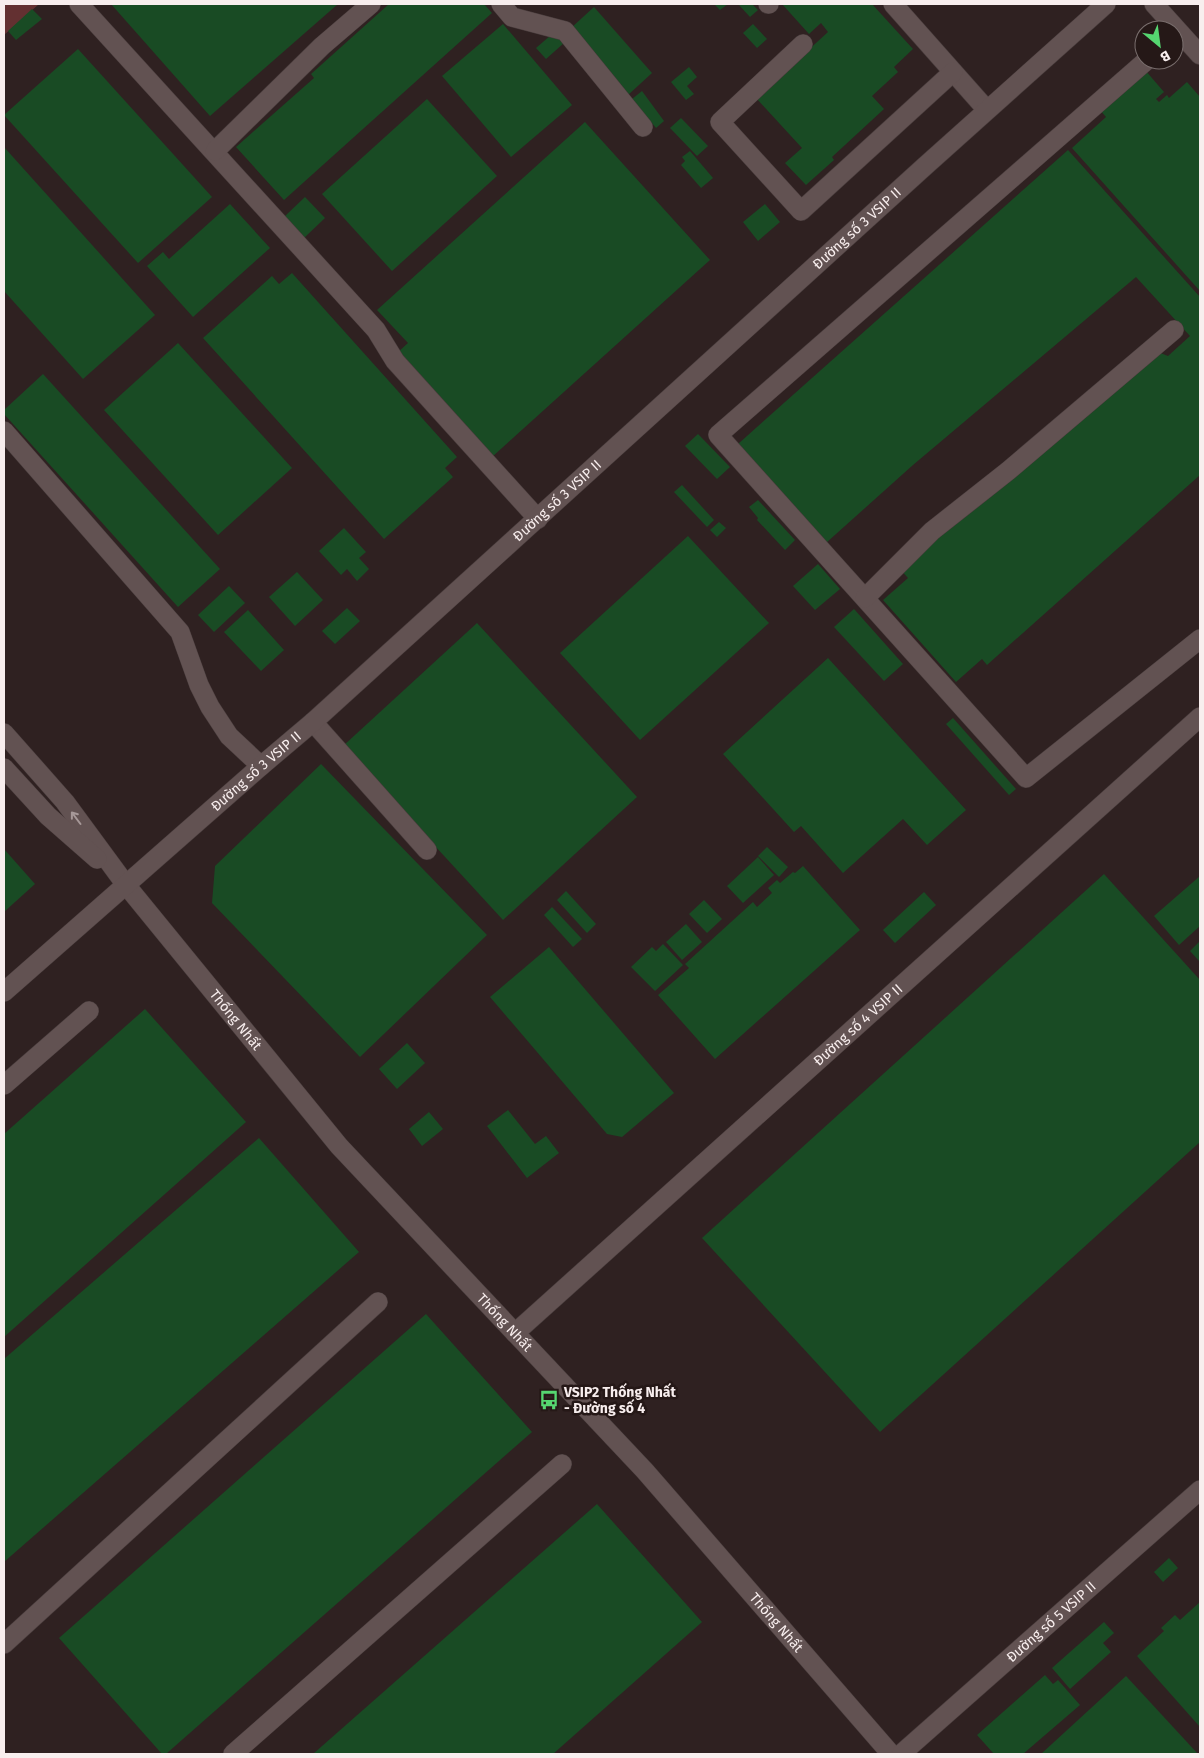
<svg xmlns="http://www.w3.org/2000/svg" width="1204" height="1758" font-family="'Fira Sans',sans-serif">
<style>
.green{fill:#633031}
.building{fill:#194b24}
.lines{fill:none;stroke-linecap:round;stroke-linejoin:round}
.minor-casing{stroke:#483c3c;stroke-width:20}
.minor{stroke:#625252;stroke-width:19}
.oneway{stroke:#a69898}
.labels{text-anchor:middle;stroke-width:5;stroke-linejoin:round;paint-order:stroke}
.street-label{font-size:14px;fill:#f8eeee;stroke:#251817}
.poi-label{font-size:14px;font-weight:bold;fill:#f8eeee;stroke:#251817;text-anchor:start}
</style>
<rect width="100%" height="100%" fill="#2f2121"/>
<path class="green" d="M4,4H39L4,35Z"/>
<g class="building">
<path d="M111,4H338L210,116Z"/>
<path d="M389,4H484L492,13L284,200L236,147L314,78L311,74Z"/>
<path d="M714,4H728L720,10Z"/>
<path d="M738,4H752L758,10L750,17Z"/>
<path d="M782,4H872L913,49L894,67L898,72L872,96L884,109L832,157L834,160L806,185L785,163L802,148L756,98L828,32L821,23L809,34Z"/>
<path d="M594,7L652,73L628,95L571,28Z"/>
<path d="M32,9L42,19L16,40L8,31Z"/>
<path d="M503,24L572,105L511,157L442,76Z"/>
<path d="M753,24L767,39L757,48L743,33Z"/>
<path d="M551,35L558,36L564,43L546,59L536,48Z"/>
<path d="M78,49L212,197L138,263L4,115Z"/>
<path d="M689,67L697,77L687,86L694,94L686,100L671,82Z"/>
<path d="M1145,70L1164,92L1156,99L1159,102L1167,95L1169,98L1187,82L1200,97V291L1072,148L1106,117L1100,110Z"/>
<path d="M642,91L664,121L656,128L632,99Z"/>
<path d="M427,99L497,176L392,271L322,194Z"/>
<path d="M681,118L708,146L697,156L670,128Z"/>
<path d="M585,122L710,260L492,457L397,353L408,343L377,310Z"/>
<path d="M4,147L155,315L83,379L4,291Z"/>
<path d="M1068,150L1200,297V475L987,665L982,659L956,682L883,600L908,578L900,569L1158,352L1168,356L1190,336L1136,277L913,465L826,543L738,444Z"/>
<path d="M690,151L713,178L701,188L681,165L685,161L682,157Z"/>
<path d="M305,197L325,218L304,238L284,217Z"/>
<path d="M230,204L270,248L193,317L147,266L163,252L169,259Z"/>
<path d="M765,204L780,222L758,241L743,222Z"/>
<path d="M292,273L457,457L445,468L453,477L384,539L203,338L272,276L279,284Z"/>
<path d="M178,343L292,468L218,535L104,410Z"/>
<path d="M43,374L220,569L178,607L4,414V410Z"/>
<path d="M698,434L730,467L717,479L685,446Z"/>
<path d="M682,485L714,520L707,527L674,492Z"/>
<path d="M758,500L795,540L785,550L757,520L758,518L749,507Z"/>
<path d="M719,522L726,528L717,537L710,530Z"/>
<path d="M344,528L366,552L359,558L369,569L357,581L347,569L341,575L319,551Z"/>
<path d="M688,536L769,623L640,740L560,653Z"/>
<path d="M818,564L840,589L815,610L793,586Z"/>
<path d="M297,572L323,600L295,626L269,597Z"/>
<path d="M229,586L245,603L214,632L198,615Z"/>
<path d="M347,608L360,621L335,644L322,631Z"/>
<path d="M854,609L903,664L884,681L834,627Z"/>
<path d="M248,610L284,650L261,671L224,632Z"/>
<path d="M477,623L637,797L503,920L343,746Z"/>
<path d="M828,658L966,810L927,845L903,819L843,873L801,826L794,832L723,754Z"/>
<path d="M953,718L1016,789L1009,795L946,724Z"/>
<path d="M321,764L487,935L360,1057L212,903L215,866Z"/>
<path d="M767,847L788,867L779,877L758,856Z"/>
<path d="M4,849L35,884L4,912Z"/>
<path d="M758,857L774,875L743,903L727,886Z"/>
<path d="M803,866L860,930L715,1059L658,995L689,968L685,964L753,902L757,907L772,893L768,888L777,880L780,883L793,872L795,873Z"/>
<path d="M1104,874L1200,980V1142L880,1432L702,1238Z"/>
<path d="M1200,876V926L1179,945L1154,916Z"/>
<path d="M566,891L596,924L587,933L557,900Z"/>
<path d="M924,892L936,905L895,943L883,930Z"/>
<path d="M704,900L722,919L707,933L689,914Z"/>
<path d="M552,907L582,939L573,947L544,915Z"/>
<path d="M686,924L702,942L682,960L666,942Z"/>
<path d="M1200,941V962L1190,951Z"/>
<path d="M663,944L683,965L655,991L631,967L652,947L656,951Z"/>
<path d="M549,947L674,1093L622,1137L607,1134L490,997Z"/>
<path d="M145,1009L246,1122L4,1337V1134Z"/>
<path d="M407,1043L425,1063L397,1089L379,1069Z"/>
<path d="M508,1110L535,1144L546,1136L559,1153L527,1178L487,1126Z"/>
<path d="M429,1112L443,1129L422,1146L409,1129Z"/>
<path d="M259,1138L359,1252L4,1562V1359Z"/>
<path d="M426,1314L532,1432L166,1754H162L59,1638Z"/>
<path d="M597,1504L702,1622L553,1754H313Z"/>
<path d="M1169,1558L1178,1568L1163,1582L1154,1572Z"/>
<path d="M1200,1602V1727L1137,1656L1164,1631L1161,1628L1175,1615L1180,1620Z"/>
<path d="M1104,1622L1114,1633L1103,1643L1111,1652L1070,1689L1052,1668Z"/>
<path d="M1045,1675L1053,1684L1058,1680L1080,1705L1023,1754H994L977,1735Z"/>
<path d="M1126,1676L1198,1754H1041Z"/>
</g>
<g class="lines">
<defs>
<g id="minor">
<path d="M79,4L376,330L395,361L538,519"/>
<path d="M501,4L512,17L565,31L643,127"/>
<path d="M768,4H769"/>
<path d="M893,4L987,110"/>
<path d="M1154,4L1200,55"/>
<path d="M803,44L720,122L801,211L953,72"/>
<path d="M1147,60L718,435L1026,778L1200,639"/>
<path d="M215,151L322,46L371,4"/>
<path d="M4,431L180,632L199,685L210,707L229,736L261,766"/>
<path d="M865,598L932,531L1008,471L1174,330"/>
<path d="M313,722L427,850"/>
<path id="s1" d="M4,733L65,802L126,885L339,1146L645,1471L891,1754"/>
<path d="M4,768L48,816L97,859"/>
<path id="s2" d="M4,992L261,766L313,722L924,167L1106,4"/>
<path d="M4,1085L89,1011"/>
<path id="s3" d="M515,1333L1200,717"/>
<path d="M4,1644L378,1302"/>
<path d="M233,1754L562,1464"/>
<path id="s4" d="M901,1754L1200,1490"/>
</g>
</defs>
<use href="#minor" class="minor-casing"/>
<use href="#minor" class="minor"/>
</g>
<defs><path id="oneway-shaft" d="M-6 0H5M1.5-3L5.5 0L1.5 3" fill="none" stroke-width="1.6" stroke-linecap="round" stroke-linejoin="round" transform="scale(1.25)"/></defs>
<use class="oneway" href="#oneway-shaft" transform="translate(76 818) rotate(-127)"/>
<defs>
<symbol id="bus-bare" viewBox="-9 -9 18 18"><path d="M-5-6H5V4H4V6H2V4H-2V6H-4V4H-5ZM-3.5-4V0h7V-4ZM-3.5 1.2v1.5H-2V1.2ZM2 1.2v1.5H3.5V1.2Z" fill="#56d671" stroke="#251817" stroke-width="2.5" paint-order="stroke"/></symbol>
</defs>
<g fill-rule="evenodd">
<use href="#bus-bare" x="535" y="1386" width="28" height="28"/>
</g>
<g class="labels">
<g class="street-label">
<text dy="5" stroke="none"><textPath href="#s2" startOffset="1145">Đường số 3 VSIP II</textPath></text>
<text dy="5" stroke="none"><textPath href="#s2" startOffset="740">Đường số 3 VSIP II</textPath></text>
<text dy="5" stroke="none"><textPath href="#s2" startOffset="335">Đường số 3 VSIP II</textPath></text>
<text dy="5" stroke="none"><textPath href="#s1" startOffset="369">Thống Nhất</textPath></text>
<text dy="5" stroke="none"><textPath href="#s3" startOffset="461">Đường số 4 VSIP II</textPath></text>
<text dy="5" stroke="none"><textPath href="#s1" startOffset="774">Thống Nhất</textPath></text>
<text dy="5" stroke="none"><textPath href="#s4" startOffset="200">Đường số 5 VSIP II</textPath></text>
<text dy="5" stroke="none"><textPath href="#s1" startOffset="1179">Thống Nhất</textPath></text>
</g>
<g class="poi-label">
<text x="564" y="1397">VSIP2 Thống Nhất<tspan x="564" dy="16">- Đường số 4</tspan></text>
</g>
</g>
<rect width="1204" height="1758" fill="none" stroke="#f8eeee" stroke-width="10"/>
<g transform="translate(1159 45) rotate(151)"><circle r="24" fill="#251817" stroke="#796e6d"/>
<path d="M0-4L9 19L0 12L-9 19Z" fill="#56d671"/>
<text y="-8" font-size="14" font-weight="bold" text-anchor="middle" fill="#f8eeee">B</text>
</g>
</svg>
